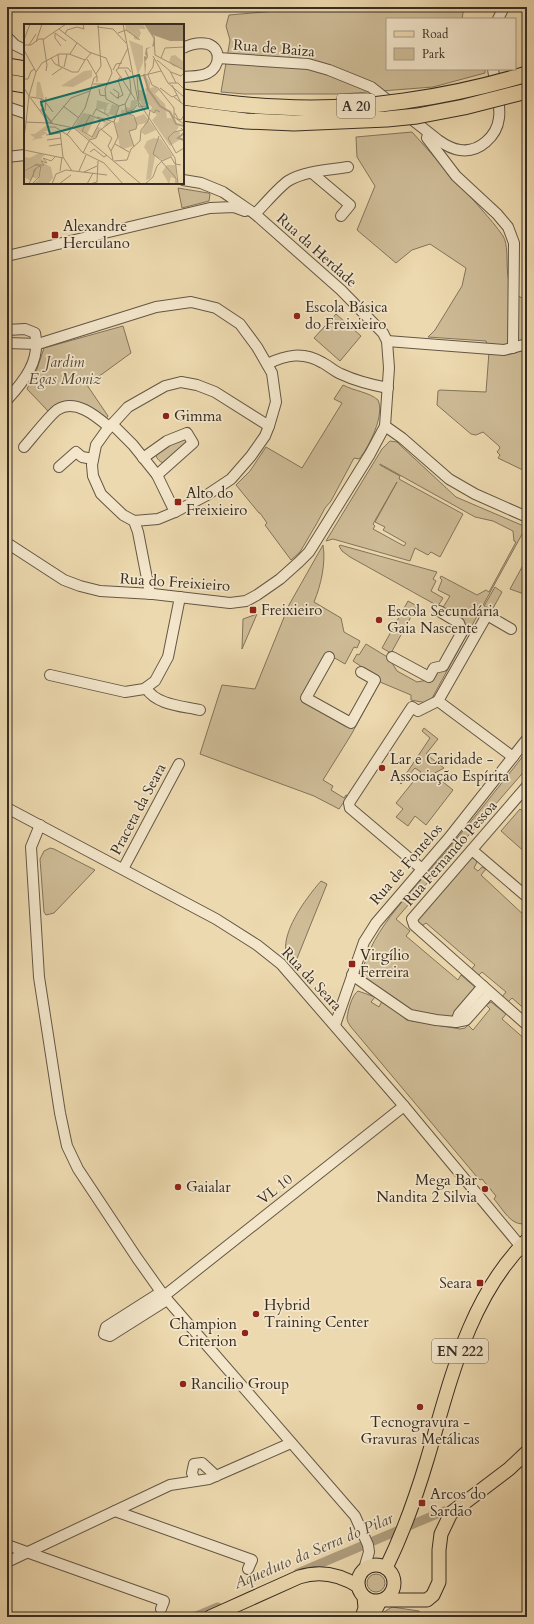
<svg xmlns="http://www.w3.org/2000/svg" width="534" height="1624" font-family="Cardo,serif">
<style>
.green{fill:#cebc97;stroke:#82745c;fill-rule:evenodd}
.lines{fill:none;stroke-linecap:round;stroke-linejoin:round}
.canal{stroke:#af9e7f;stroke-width:9}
.minor-casing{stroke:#645745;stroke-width:12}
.major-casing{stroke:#362c22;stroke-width:15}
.highway-casing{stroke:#362c22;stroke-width:17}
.minor{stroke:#f3e6cb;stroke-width:10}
.major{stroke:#edd9af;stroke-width:13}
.highway{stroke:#edd9af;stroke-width:15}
.highway-bridge-casing{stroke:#362c22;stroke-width:17;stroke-linecap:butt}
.highway-bridge{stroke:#edd9af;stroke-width:15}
.poi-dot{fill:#8f2418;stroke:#f3e6cb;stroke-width:1.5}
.labels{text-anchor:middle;stroke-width:3.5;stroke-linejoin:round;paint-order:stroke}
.shield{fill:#f3e6cb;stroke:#6f6455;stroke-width:1}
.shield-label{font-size:14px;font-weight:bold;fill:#362c22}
.street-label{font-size:15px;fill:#362c22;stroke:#f3e6cb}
.poi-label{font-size:15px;fill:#362c22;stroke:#f3e6cb;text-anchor:start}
.park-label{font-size:15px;font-style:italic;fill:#544939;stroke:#f3e6cb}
.water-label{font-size:16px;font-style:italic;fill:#5a4e3e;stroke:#f3e6cb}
.inset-river{fill:none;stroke:#af9e7f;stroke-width:2}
.inset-road{fill:none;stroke:#a49477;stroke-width:1}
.view{fill:#0f766e;fill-opacity:0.15;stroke:#0f766e;stroke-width:2}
.inset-edge{fill:none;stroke:#362c22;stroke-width:2}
</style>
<rect width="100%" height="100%" fill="#edd9af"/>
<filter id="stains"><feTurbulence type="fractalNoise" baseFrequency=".005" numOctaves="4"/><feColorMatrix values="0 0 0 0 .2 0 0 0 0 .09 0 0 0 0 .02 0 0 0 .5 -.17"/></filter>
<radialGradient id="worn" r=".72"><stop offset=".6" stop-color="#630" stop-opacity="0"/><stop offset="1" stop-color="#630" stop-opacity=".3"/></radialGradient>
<g class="green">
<path d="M286,7H464L462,19H387V69H485V73L433,87L342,94H244L221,92L230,40L226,26L229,15L276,11Z"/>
<path d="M412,132C435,158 459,183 482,210C489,218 497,227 503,236C513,252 497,295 527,299V472L500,459L498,458L500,455L497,452L500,448L499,446L483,432L476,435L471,434L437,405L438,391L440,390L486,392L489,352L486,341L428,337L435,330L462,286L466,268L430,244L412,250L396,263L357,230L375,186L357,157L356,137Z"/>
<path d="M178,188L208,193L210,194L209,201L182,208Z"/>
<path d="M336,314L361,336L340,361L314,338Z"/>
<path d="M123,326L131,353L87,385L108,416L106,419L54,406L48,411L27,389L37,369L44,348Z"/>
<path d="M343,385C354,391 369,392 378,400C385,415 369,447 359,459L354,458L331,501L325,508L317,523L300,552L291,560L265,525L267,523L260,513H259L236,485L250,471L266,447L302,468L342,403L334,399Z"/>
<path d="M181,438L184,439L188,443L164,463C159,462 155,457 156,452Z"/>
<path d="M390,441L397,442L401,446L456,497L526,527L431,700L427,703L411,700V695L380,682L351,735L323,780L333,786L331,790L344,798L346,795L348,796L339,809L314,796L200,754L222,685L255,689L289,605L323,545C326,563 321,585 314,602L341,618L344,632L360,641L357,648L354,647L345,664L328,654L302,701L345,726L373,677L365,669L353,661L357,654L359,655L366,644L389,658L397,671L417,682L433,679L464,630L442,609L450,596L438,590L442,580L440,578L441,576L477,595L486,590L489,592L516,542L514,541L513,531L493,521L475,517L380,464V465L400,476L399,479L463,514L440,557L431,552L428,555L415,548L410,561L333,539L326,541L382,449ZM397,482L375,522L385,527L383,530L406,543L404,546L373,529L375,526L373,524Z"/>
<path d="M340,545L437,572L433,579L436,581L431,591L443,598L438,606L350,557L342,551L339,546Z"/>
<path d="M527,558V595L510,589Z"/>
<path d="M495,587L502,592L492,610L484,606Z"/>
<path d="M408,601L417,606L391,653L382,648Z"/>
<path d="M257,614L242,649L243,619Z"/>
<path d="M424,728L438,739L426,754L444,768L433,774L453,790L426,825L415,816L408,826L396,817L403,809L396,803L421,772L415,768L401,784L400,783L430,738L422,731Z"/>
<path d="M527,751V768L396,919L410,931L406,936L458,980L461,975L476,988L473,993L450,1018L410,1012L361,976C371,927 417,887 448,849C475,817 501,784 527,751Z"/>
<path d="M520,809L527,815V854L501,831Z"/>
<path d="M50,848L54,849L95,870L54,913L46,915L44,912L40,859L44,851Z"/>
<path d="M473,858L477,862L474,868L478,871L482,867L486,869L481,875L527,918V1011L512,998L507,1003L501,998L506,992L482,972L477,977L470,971L475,965L426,923L420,927L414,922L470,859Z"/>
<path d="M321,881L327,884L294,966C269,946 306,898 321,881Z"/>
<path d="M358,991L375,997L371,1002L379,1007L382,1001L407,1020L460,1029L465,1028L468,1025L473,1030L490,1009L486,1005L491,1002L506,1014L502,1019L527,1041L526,1223C512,1228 502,1208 494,1199L496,1196L482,1179L480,1180L477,1177L351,1027C349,1024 347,1021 347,1018C348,1010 352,995 358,991Z"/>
<circle cx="376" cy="1583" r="9"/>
<path d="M392,1607L419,1611L422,1617H383L384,1612Z"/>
</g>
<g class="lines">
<g class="canal">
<path d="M298,1573L444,1511"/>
<path d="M194,1617L218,1607"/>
</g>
<defs>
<g id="minor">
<path d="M498,19L504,7"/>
<path d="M7,37L15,45L25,50"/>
<path d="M183,48C191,44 199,42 208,44C222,49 220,67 208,73C201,77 191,76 183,77"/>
<path d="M218,58L308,64L329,70L371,87L438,140C445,145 452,149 460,150C479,153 497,136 499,118C501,103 495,84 493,69"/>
<path d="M7,107L25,113"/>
<path d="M428,134L427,138L456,176L497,214L508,227L514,243L513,348"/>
<path d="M7,157L25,155"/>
<path d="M312,173L350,205L341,216"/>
<path d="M255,214C264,205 278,188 288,181C305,171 329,170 348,167"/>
<path d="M7,256L210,208L234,207L245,211"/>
<path d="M7,330L25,329L35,333C41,361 24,381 7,400"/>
<path d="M387,341L504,350L527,344"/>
<path d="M7,343L38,344L156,307L191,302L216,308L240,324L257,347L272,373L276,402L269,426L265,436L251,456L231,479L207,495L175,512L158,519L134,521"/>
<path d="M267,364C286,355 303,351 323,363C329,366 334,371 341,374C356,381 372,385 388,388"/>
<path d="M112,424L133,445L157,475L175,512"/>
<path d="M385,426L402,438L449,479L475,494L527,517"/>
<path d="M24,447C32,438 49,416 57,410C75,398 96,416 109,427"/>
<path d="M143,458L167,441L187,433L193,443L157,475"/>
<path d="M59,467L76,452L82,457L93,459"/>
<path d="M7,543L64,580L80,586L100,591L153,594L230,603L246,601L257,595L280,579L299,562L309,552L370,454L385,426L389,368L387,341L383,333L341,290L255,214L223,192L201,183L183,180"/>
<path d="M150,594L138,532L134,521L123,515L101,494L93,476L92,465L96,445L106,431L128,407L165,386L181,382L197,385L215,392L269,426"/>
<path d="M329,657L306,698L351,723L375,680L361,672"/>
<path d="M392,657L429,677L434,668L443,666L462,632L459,623L439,611"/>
<path d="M50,675L125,692L144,689L155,681L168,657L180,597"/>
<path d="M146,688C156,705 182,706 200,710"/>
<path d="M438,701L487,615L511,629"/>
<path d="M438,701L513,757"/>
<path d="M527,786L412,919L414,925L527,1025"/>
<path d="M7,808L216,919L257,945L281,964L404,1106L527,1254"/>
<path d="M40,825L31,847L39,977L60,1113L67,1146L78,1169L137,1258L164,1296L355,1516L368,1545L369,1552L364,1569"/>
<path d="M472,850L527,897"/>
<path d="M123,869L179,764"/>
<path d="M422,869L350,808L349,803L412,707L418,711L438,701"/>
<path d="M352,975L410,1015L436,1020L456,1022L466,1020L490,993"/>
<path d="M456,1022L459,1014L483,986"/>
<path d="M335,1025L364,942L376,923L448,839L527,739"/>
<path d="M161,1292L106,1327L104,1334L110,1336L167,1300"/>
<path d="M164,1296L404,1106"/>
<path d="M195,1481L192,1473L194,1464L202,1463L216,1476"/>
<path d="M115,1511L252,1560L248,1569"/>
<path d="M7,1545L164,1601L161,1609"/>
<path d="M7,1562L170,1485L209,1479L291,1443"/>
<path d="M7,1616L10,1617"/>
</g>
<g id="major">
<circle cx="376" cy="1583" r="18"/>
<path d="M386,1568C403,1533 416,1497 427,1460C450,1383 468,1298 527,1240"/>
<path d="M384,1600H427L433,1595L439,1582V1550L441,1534L451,1513L509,1469L527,1452"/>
<path d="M210,1617L299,1577C320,1570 339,1574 358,1586"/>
<path d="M362,1617L365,1608L364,1597"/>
<path d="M372,1617L380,1601"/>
</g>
<g id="highway">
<path d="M7,66L25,69"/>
<path d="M7,82L25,85"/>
</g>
</defs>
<use href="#minor" class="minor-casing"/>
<use href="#major" class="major-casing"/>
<use href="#highway" class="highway-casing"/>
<use href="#minor" class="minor"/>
<use href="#major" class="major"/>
<use href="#highway" class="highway"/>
<defs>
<g id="highway-bridge">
<path d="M183,97C215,102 247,106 279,107C359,112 451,97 527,74"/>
<path d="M183,113L246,121L294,123L387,119L417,116L464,107L527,91"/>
</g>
</defs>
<use href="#highway-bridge" class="highway-bridge-casing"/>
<use href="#highway-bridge" class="highway-bridge"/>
</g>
<g class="poi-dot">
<rect x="51" y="231" width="8" height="8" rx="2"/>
<circle cx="297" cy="316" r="4"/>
<circle cx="166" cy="416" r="4"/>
<rect x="174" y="498" width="8" height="8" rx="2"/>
<rect x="249" y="606" width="8" height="8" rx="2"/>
<circle cx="379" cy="620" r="4"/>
<circle cx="382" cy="768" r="4"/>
<rect x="348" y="960" width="8" height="8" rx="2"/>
<circle cx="178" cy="1187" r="4"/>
<circle cx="485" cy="1189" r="4"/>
<rect x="476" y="1279" width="8" height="8" rx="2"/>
<circle cx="256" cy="1314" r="4"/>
<circle cx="245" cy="1333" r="4"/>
<circle cx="183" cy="1384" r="4"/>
<circle cx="420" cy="1407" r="4"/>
<rect x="418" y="1499" width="8" height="8" rx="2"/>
</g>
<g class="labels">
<g class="shield">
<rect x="337" y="94" width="38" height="24" rx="3"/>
<rect x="432" y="1339" width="56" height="24" rx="3"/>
</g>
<g class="shield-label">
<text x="356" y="111">A 20</text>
<text x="460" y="1356">EN 222</text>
</g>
<g class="street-label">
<text transform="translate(274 48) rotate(5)" y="5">Rua de Baiza</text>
<text transform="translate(317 250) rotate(42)" y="5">Rua da Herdade</text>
<text transform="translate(175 582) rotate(4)" y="5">Rua do Freixieiro</text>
<text transform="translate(138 809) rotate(-62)" y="5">Praceta da Seara</text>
<text transform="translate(450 853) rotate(-49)" y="5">Rua Fernando Pessoa</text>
<text transform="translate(406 864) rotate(-49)" y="5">Rua de Fontelos</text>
<text transform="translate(312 979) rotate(47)" y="5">Rua da Seara</text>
<text transform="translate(275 1189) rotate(-38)" y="5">VL 10</text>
</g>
<g class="poi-label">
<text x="63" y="231">Alexandre<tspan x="63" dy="17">Herculano</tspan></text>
<text x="305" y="312">Escola Básica<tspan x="305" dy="17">do Freixieiro</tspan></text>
<text x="174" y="421">Gimma</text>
<text x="186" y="498">Alto do<tspan x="186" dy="17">Freixieiro</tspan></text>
<text x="261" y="615">Freixieiro</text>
<text x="387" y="616">Escola Secundária<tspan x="387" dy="17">Gaia Nascente</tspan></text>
<text x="390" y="764">Lar e Caridade -<tspan x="390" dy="17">Associação Espírita</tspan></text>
<text x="360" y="960">Virgílio<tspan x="360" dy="17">Ferreira</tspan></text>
<text x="477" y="1185" text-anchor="end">Mega Bar<tspan x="477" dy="17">Nandita 2 Silvia</tspan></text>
<text x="186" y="1192">Gaialar</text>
<text x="472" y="1288" text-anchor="end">Seara</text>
<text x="264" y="1310">Hybrid<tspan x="264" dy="17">Training Center</tspan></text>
<text x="237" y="1329" text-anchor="end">Champion<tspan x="237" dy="17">Criterion</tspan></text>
<text x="191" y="1389">Rancilio Group</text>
<text x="420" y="1427" text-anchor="middle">Tecnogravura -<tspan x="420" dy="17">Gravuras Metálicas</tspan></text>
<text x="430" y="1499">Arcos do<tspan x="430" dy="17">Sardão</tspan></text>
</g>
<g class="park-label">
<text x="65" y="367">Jardim<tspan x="65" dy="17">Egas Moniz</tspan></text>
</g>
<g class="water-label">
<text transform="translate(313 1550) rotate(-23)" y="6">Aqueduto da Serra do Pilar</text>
</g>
</g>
<g transform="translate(24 24)">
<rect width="160" height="160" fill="#edd9af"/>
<path d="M101,0H119L122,5H115L117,9L114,16L110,15V11L102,6ZM105,16L119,22V38L114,51ZM151,31L160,38V45L149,42L145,38L147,32ZM60,47L68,46V53L49,63L37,62ZM118,51H121L126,59V64L131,63L135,66L131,70L141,80L143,94H147L155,103L152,107L156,108L155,116L146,122L128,96L133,91L127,86L128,83L124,80L118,82L117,79L113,66H118L123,71L121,65L124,63ZM13,58H16L20,74L12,73ZM112,75L114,78L106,90L110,94L120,90L132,106L121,111L117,108L122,99L113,101L112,105L105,108L109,122L99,125L96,123L91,98L94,99L98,84L99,87L102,83L106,84L107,77ZM73,76L87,80H84L82,85L85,86H81L82,89H85L88,80L94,82L92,92L80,89V85H72ZM59,89L66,90L86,99L79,103L82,98L66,90L64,95L66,91L71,94L63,110L58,107L62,98L58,108L67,114L74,103L77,104L73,113L65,115L50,103ZM23,101L24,107H20L23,109L17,112L19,114L7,116L11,114L6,110H11ZM130,114L137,115L149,132L139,136L131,132L127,154L122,156L125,131L120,123L123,117ZM15,129L21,131L17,134L20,137H16L27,143L29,154L24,160H9L14,156L18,143L13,155L9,153L7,157L0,153V147L11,140L0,146V133L6,134ZM143,141H152V155L147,153L145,160L138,148Z" fill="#cebc97"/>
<path d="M120,0H160V17H146L129,11L131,15L130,22L123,25L124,33L121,38L122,40L121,52L120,32L123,33L121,30L122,24L128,23L130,15Z" fill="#af9e7f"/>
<path class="inset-river" d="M120,50L124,65L136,82L146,88L152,100L160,102M17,85L28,99M160,109L154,114L160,116"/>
<path class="inset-road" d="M99,0L114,77L151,134L154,160M73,3L89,5L102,19M35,5L65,28L82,34L87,45M31,9V14L37,22M31,9L42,17M94,9L102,6L116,16M41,10L43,6L53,3L60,5L59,0M130,12L131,31M19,15L23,41L22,47M0,16L6,0M12,18L18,0M0,21H7L15,15H20L42,0M5,21L12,10M0,26L12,48L5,72L25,99M34,30L35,42M46,30L53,19M131,31L160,46M129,32L144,59L160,73M27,34L31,40L48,48H54L61,36M137,34L141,24L160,23M63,35L73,52V58M133,36L146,47L152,59M40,43L43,30M94,44L104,24M87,45L88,49L81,65L82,75L95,82L101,80L107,68L106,56L101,46M89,46L92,40L98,39M92,46L95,44H104L107,48M92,46L111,75M12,48L18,39L35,30H45L61,36L67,29M147,48L157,52L160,49M72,50L77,42L74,0M124,50L129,43L130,35M28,51L39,43M124,51L128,61L134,64L150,84M0,55H4L7,47L11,45M145,59H154L160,65M69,60H83M148,61L157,79M0,64L5,72L2,98M136,64L148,73L153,71M75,65L76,71L82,72M89,65L95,69L94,75M86,68L93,74L99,71L94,56L97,52M7,73L19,75L29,88M150,73L160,81M17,75V82L18,75M115,77L113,53L137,47M101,80L103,89L110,92L113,101L112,105L105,107L110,123M39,82L55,94M150,84V93L160,100M126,86L130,89L132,86L136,88M21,87L22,73M102,88L109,86L113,81M151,89L154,95L157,96L160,91M69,91L72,85L85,92M73,93L90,98M77,96L68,113L58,107L66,91L71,93L81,98M0,98L25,99M90,98L95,82M25,99L50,104L117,160M26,99L47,74L66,67M25,103H31L45,112L58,128L80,139L99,160M157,104L159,106L150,108L144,114L152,129L160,124M77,105L88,114L84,122L87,127M36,107L39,133L48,147M22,111L36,109M43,111L61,84L70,54L73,52M135,112L129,130L138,137M0,113L2,99M23,116L37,114M65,116L72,114L75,107L87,98M91,120L105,128M25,122L38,120M0,126L39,134M66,128L70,125L80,133L83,131M59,129L65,117M89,136L87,127L94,113L90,98M90,137L103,136L107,125L116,117L117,106L124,97L126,87L122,82L115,83L114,79M138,138L152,154V160M11,141H20L17,137L23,139L19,134L27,137L31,133M0,147L13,140L17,142L15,153L8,160M36,147L38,133M55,147L62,131M60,148L73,142M9,153L10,146L15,142L17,144M5,160L12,144M28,160L32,150L42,146L83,151M35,160L47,151M63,160L69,149M66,160L73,158L74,137M121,160L129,153L133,142L138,137L147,133L151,140L157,141"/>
<path class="view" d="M115,51L124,84L26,110L17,78Z"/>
<rect width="160" height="160" class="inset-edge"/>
</g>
<rect width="534" height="1624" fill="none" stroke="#edd9af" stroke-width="24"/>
<rect x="8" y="8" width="518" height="1608" fill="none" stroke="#362c22" stroke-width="2"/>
<rect x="12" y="12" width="510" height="1600" fill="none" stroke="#362c22"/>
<rect x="386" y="18" width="130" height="52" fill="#f3e6cb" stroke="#a79c87"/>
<rect x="394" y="31" width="20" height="6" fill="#edd9af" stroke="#a79c87"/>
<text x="422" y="38" font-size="12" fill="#362c22">Road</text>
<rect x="394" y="48" width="20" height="12" fill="#cebc97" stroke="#a79c87"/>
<text x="422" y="58" font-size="12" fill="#362c22">Park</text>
<rect width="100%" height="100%" filter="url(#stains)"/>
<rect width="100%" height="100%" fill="url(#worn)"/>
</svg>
